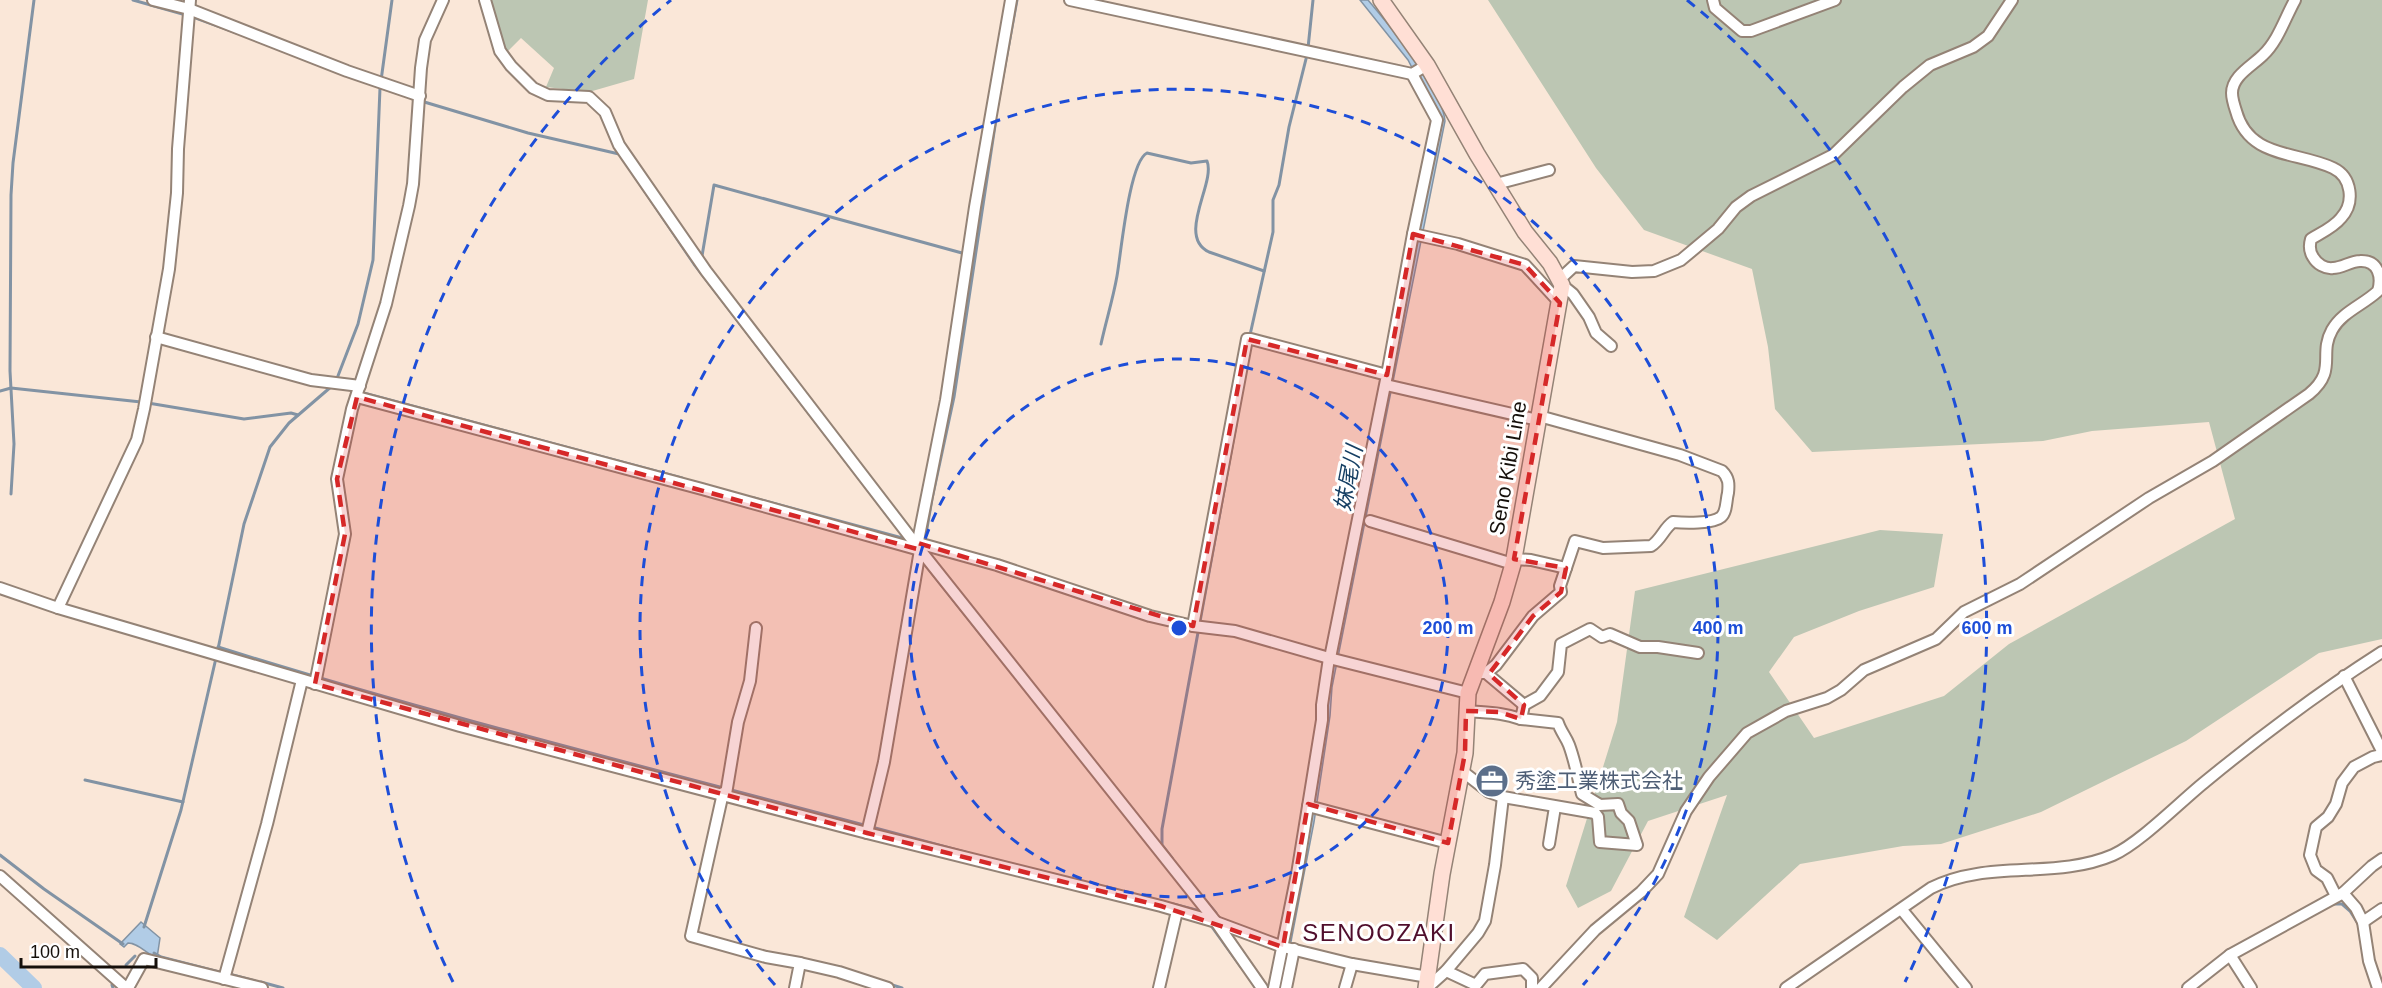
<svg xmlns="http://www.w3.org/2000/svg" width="2382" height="988" font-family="Helvetica,'Noto Sans JP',sans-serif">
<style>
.green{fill:#bcc6b3}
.water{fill:#b1cce6;stroke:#8293a4;stroke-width:1.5}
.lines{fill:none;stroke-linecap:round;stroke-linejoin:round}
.stream{stroke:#8293a4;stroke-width:3}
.river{stroke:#b1cce6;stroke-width:16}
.minor-casing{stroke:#948376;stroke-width:14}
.secondary-casing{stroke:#948376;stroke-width:18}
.minor{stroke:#fff;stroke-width:10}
.secondary{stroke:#ffdfd5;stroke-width:15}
.marked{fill:#d62828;fill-opacity:0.2;stroke:#d62828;stroke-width:4.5;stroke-dasharray:12 8;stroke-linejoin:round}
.ring{fill:none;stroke:#1d4ed8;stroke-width:3;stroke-dasharray:10 8}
.labels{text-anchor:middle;stroke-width:6;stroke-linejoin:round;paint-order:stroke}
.street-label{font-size:21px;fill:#150f0a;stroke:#fff}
.service-label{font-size:21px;fill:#4e5e75;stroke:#fff;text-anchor:start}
.water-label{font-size:22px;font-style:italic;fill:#163f63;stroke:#fff}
.quarter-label{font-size:24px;letter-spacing:1.5px;fill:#500e2c;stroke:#fff}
.centre{fill:#1d4ed8;stroke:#fff;stroke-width:3}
.ring-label{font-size:18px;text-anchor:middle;font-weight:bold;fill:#1d4ed8;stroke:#fff;stroke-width:6;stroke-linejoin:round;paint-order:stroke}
</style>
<rect width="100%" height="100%" fill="#fae7d8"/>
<g class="green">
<path d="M490,0H648L634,79L589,92L546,87L554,68L521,38L506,53Z"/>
<path d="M1488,0H2382V639L2319,653L2186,741L2041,812L1941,844L1903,846L1800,864L1717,940L1684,917L1727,795L1648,821L1611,891L1578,908L1566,886L1617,722L1635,591L1880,530L1943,534L1934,587L1859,611L1794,637L1769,672L1814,738L1944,696L2009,644L2235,519L2209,422L2092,431L2043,441L1812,452L1775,409L1768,347L1752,269L1644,230L1596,168Z"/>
</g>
<g class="water">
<path d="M1360,0H1368C1390,26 1442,88 1445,121L1332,687L1330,716L1314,822L1282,988H1277L1325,695L1439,120L1408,60Z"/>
<path d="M141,922L160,938L157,958C146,954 139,943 128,943L124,947L120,944Z"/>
</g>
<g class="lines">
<g class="stream">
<path d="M133,0L186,15"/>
<path d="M193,17L237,33"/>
<path d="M1308,48L1313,0"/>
<path d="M421,101L528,133L619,154"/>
<path d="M997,109L1017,0"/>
<path d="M635,177L694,264L887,515"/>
<path d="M702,256L714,185L962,253"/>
<path d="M1250,335L1273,232V200L1279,185L1289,127L1307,55"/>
<path d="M1101,344C1106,321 1113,299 1117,276C1121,254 1129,162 1147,153L1191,163L1207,161C1216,183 1176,236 1209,252L1264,271"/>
<path d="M336,381L358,324L373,260L380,88L392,0"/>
<path d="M0,391L11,388L141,402"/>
<path d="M360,392L682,478"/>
<path d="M148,403L244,419L291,413L298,415"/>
<path d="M11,494L14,444L10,371L11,195L13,163L34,0"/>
<path d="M754,498L906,539"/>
<path d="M925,540L932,499L954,397L996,119"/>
<path d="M923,562L990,646"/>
<path d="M218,647C467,725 720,785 972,854"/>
<path d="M218,649L244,524L270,447L289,423L332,386"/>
<path d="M85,780L183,802"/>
<path d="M0,855L44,889L123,944"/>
<path d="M1172,858L1162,845V829L1236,425"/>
<path d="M1202,896L1216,913"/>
<path d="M1173,904L1200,911"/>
<path d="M2332,904H2342L2350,911L2357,922"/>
<path d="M1210,924L1241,967"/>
<path d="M144,927L181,810L216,658"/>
<path d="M154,953L161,957L223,973"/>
<path d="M126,965L135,956"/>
<path d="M229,974L255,981"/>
<path d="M261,982L283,988"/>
<path d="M889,984L902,988"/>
<path d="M112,985L113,988"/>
</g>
<path class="river" d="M0,955L34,988"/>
<defs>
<g id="minor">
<path d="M153,0L189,9L347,71L420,96"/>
<path d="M485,0L500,51L511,66L533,88L548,95L589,97L605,112L619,145L706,271L917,546L1216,922L1262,988"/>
<path d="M1070,0L1412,74L1427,65"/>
<path d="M1713,0L1715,8L1742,31H1751L1835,0"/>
<path d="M1496,184L1549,170"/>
<path d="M1413,234L1458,244L1525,265L1560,303"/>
<path d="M1560,279L1574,266L1632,272L1654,271L1681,260L1718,229L1736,207L1751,196L1833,155L1903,87L1930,65L1973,47L1988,36L2012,0"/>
<path d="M1562,285L1573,294L1589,317L1596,333L1611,346"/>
<path d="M156,337L311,380L360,386"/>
<path d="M1387,375L1413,234L1437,120L1412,74"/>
<path d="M1386,385L1538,420"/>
<path d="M357,397L702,489L920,550"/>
<path d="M1370,521L1513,564"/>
<path d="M918,543L997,565L1150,616L1193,626L1235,631L1329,658L1468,693"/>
<path d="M917,546L946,400L975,207L1011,0"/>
<path d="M1514,559L1531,560L1566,568L1575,541L1603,548L1651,546C1661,540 1664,528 1673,522C1684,523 1713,524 1721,517C1727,512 1726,500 1728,493C1729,484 1729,478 1722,471L1680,455L1539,416"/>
<path d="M0,588L58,608L460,726L867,833L1161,906L1216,922L1283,947L1352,964L1428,977"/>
<path d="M58,608L137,440L144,409L169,269L177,193L178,149L190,0"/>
<path d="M1193,626L1247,339H1251L1387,375L1330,658"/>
<path d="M1475,673H1486L1496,665L1533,616L1561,592L1560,586L1566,568"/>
<path d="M1486,673L1524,705"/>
<path d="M2344,676L2382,751"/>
<path d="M315,684L345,534L337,479L352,409L386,304L409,206L413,184L421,68L425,40L443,0"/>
<path d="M1466,711C1487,713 1500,712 1521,719L1524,705L1540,696L1558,672L1561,644L1590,629L1602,637L1610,634L1640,647H1658L1698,653"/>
<path d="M1462,771L1489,792L1503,797L1595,813L1598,817L1600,842L1637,845L1629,821L1621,813L1618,804L1600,805L1582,794C1578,778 1575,761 1569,745C1566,737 1561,732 1558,723L1521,719"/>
<path d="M723,793L691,936L766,957L800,963L795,988"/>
<path d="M726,794L738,722L750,681L756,628"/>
<path d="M1308,806L1448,843"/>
<path d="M867,833L884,762L920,550"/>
<path d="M1549,844L1555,807"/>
<path d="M0,876L126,988"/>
<path d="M2343,893L2356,908L2363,922L2369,961L2378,988"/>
<path d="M2336,896L2327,878L2316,870L2310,855L2316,827L2328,817L2336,804L2342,783L2354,767L2373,757L2382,755"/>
<path d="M1902,910L1966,988"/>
<path d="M2363,922L2382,909"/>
<path d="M2230,955L2251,988"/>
<path d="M800,963L839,972L888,988"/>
<path d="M1446,971L1476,985L1485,974L1523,969L1532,978V988"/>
<path d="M224,979L267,824L302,680"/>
<path d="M128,988L144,959L262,988"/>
<path d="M1159,988L1177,911"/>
<path d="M1274,988L1297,874L1322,720V705L1329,658"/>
<path d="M1286,988L1294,949"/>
<path d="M1345,988L1352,964"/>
<path d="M1427,988L1446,971L1478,933L1485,921L1495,865L1503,797"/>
<path d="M1541,988L1595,930L1641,892L1658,874L1686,811L1709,777L1747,733L1786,711L1827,698L1841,690L1864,670L1936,639L1964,612L2020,584L2149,498L2213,461L2309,394C2338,370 2318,355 2332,330C2342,312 2363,305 2378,291C2382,278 2379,260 2360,261C2351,261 2342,268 2333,268C2325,269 2317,264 2313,257C2309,251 2309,246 2311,239C2321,233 2334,227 2341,218C2355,203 2352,177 2333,168C2297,151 2249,159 2236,111C2234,105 2232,99 2232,93C2232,76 2252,66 2263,55C2278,41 2285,18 2295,0"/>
<path d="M1786,988L1931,888C1988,859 2055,880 2113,855C2140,843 2181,801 2206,781C2262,735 2321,691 2382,652"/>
<path d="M2188,988L2230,955L2343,893L2372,866L2382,859"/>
</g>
<path id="secondary" d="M1381,0L1427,65L1477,154L1525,232L1550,263L1562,285L1513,564L1502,602L1468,693L1465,753L1442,874L1426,988"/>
</defs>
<use href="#minor" class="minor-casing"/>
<use href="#secondary" class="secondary-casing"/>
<use href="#minor" class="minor"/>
<use href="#secondary" class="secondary"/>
</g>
<path class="marked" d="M1413,234L1525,265L1560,303L1514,559L1566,568L1561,592L1533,616L1489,674L1524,705L1521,719L1499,712L1466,711L1465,753L1448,843L1308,804L1283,947L1161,906L867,833L315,684L345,534L337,479L357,397L917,549L918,543L1193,626L1247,339L1387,375Z"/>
<g class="ring">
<circle cx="1179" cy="628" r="269"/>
<path d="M775 985A539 539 0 1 1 1583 985"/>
<path d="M453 982A808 808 0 0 1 671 0M1687 0A808 808 0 0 1 1905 982"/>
</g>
<defs>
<symbol id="office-disc" viewBox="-11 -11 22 22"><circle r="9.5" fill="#5c6f8a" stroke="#fff"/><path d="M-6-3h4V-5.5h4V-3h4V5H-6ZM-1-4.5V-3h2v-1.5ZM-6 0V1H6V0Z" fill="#fff"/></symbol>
</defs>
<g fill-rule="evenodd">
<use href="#office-disc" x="1473" y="762" width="38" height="38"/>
</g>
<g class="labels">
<g class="street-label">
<text transform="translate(1508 468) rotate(-80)" y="7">Seno Kibi Line</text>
</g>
<g class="service-label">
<text x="1515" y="788">秀塗工業株式会社</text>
</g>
<g class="water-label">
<text transform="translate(1348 478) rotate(-79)" y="8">妹尾川</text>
</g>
<g class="quarter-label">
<text x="1379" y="941">SENOOZAKI</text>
</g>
</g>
<circle cx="1179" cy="628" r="9" class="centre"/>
<g class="ring-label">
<text x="1448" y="634">200 m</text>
<text x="1718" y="634">400 m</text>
<text x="1987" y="634">600 m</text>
</g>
<path d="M21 958v9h135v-9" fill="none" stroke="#150f0a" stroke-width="3"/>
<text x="30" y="958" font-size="18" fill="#150f0a" stroke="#ffffff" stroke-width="4.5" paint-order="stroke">100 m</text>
</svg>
